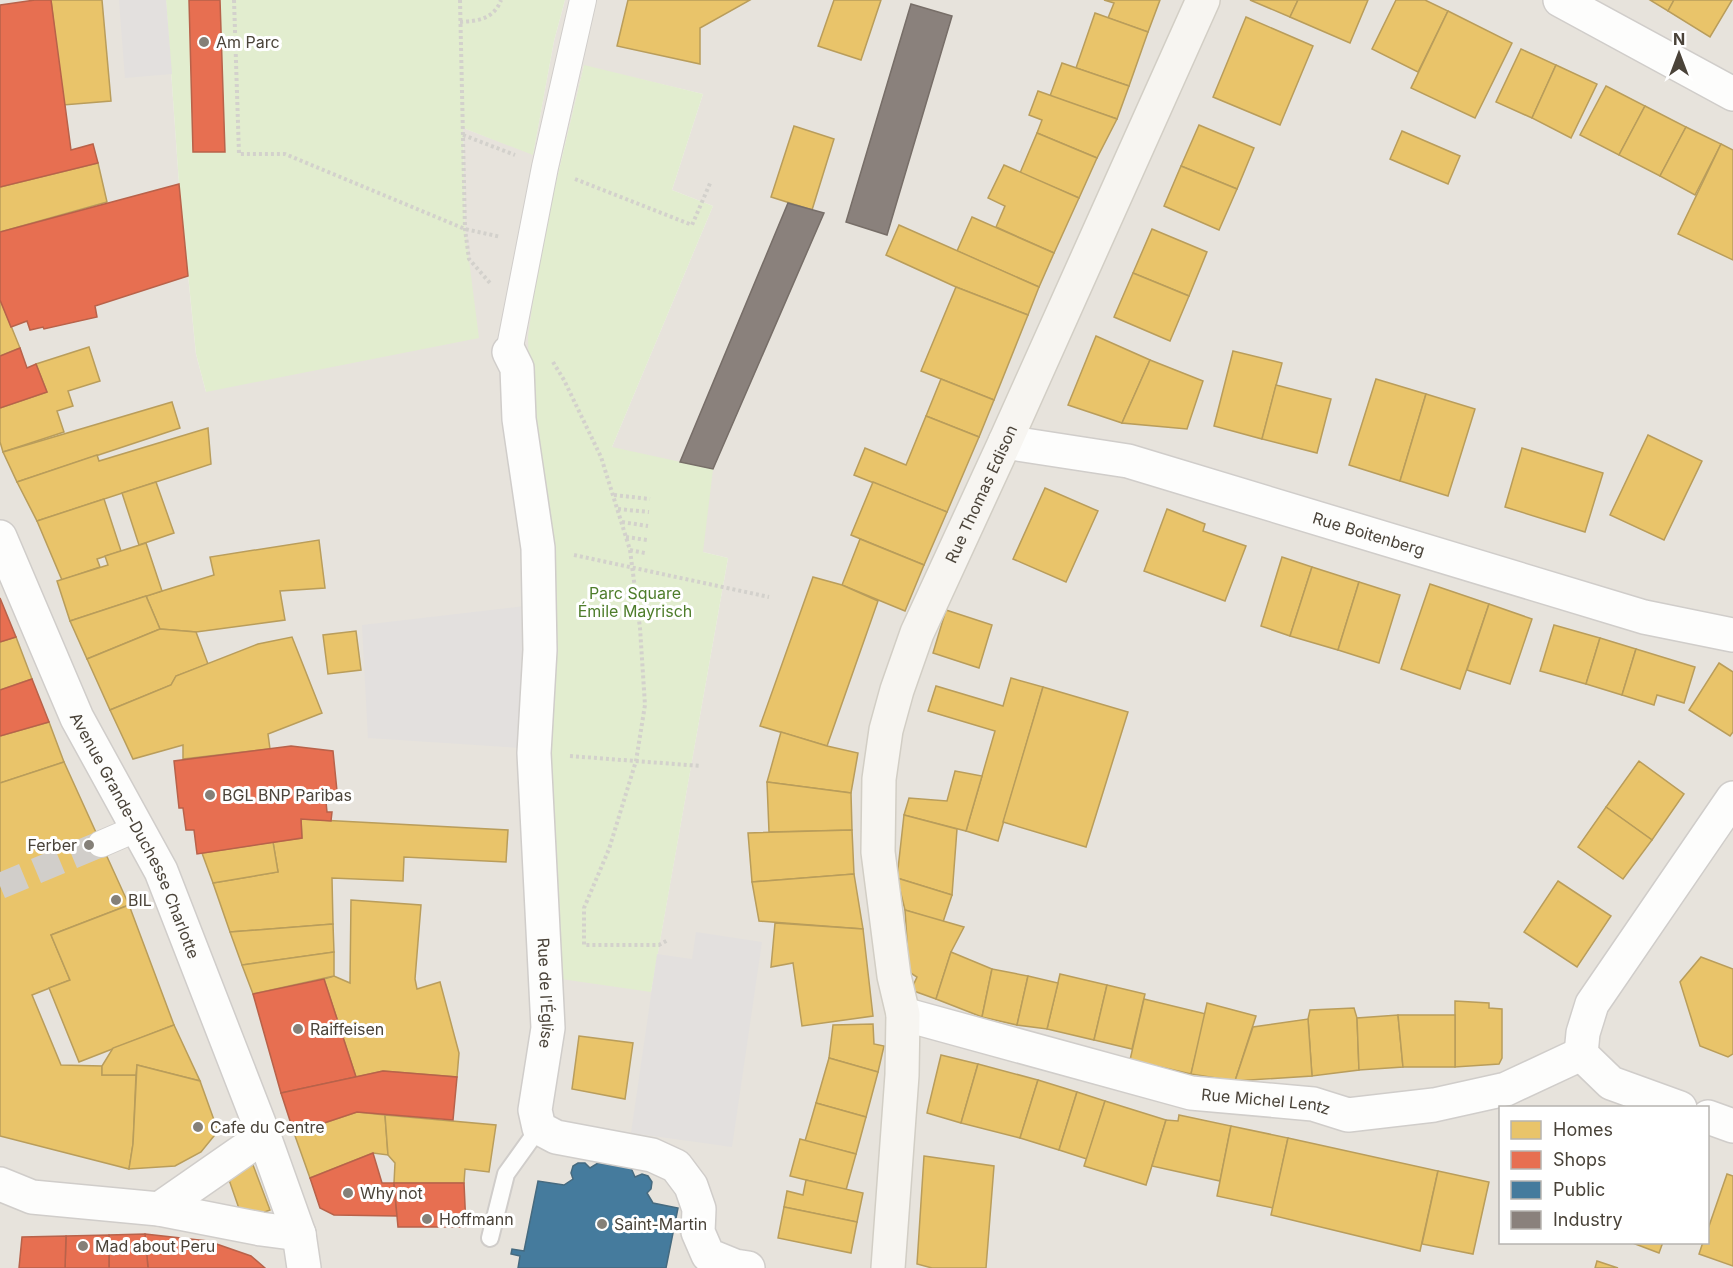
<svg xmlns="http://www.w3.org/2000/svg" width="1733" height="1268" font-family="Inter,sans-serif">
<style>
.residential{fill:#e7e3dc;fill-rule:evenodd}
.green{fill:#e2edcf}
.parking{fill:#e3e0de}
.homes{fill:#e9c46a;stroke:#b99d5b;stroke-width:1.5}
.shops{fill:#e76f51;stroke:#b8624a;stroke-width:1.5}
.public{fill:#457b9d;stroke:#466a7f;stroke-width:1.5}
.industry{fill:#8a817c;stroke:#776e68;stroke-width:1.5}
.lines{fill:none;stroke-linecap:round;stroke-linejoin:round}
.pedestrian-tunnel{stroke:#d1ceca;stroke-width:26;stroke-dasharray:26 13;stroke-linecap:butt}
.service-casing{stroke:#d0cdca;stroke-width:20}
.pedestrian-casing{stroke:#d0cdca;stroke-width:28}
.minor-casing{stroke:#d0cdca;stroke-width:36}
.secondary-casing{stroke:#d2cec5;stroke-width:36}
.path{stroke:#d3d1cc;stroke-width:4;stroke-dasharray:3 3;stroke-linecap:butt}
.service{stroke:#fdfdfc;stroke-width:16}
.pedestrian{stroke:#fdfdfc;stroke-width:26}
.minor{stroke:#fdfdfc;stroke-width:33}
.secondary{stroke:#f7f5f1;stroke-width:33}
.poi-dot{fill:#858078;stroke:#fff;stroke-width:2}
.labels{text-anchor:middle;stroke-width:6;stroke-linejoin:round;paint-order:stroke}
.poi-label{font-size:16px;fill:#4a4339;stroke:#fff;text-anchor:start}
.street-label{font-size:16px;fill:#4a4339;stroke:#fff}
.park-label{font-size:16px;fill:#4e7d2b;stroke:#fff}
</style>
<rect width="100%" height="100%" fill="#f3f1ee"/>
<path class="residential" d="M0,0H166L179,184L196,354L206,392L465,229L463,128L533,154L554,41L565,0H1733V1268H0ZM584,66L703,94L672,190L713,206L612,447L703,552L728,558L651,991L541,245ZM1500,1108H1708V1242H1500Z"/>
<g class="green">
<path d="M166,0H565L554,41L533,155L463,128L465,229L479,338L206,392L196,354L179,184Z"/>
<path d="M584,65L703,94L672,190L713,206L612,447L713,469L703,552L728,558L651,992L561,979L530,418L528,336L541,245Z"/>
</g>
<g class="parking">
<path d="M119,0H166L172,74L125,78Z"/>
<path d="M525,606L521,748L368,738L362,625Z"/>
<path d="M696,932L762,942L732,1147L631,1133L657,954L692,959Z"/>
</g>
<g class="homes">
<path d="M51,0H102L111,101L63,105Z"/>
<path d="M628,0H750L700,28V64L617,46Z"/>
<path d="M834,0H881L861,60L818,46Z"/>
<path d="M1104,0H1160L1148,32L1108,18L1114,3Z"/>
<path d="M1250,0H1298L1290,17Z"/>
<path d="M1298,0H1368L1350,43L1290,17Z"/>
<path d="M1396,0H1425L1448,11L1418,72L1372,49Z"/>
<path d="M1650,0H1674L1668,11Z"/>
<path d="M1674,0H1732L1710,37L1668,11Z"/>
<path d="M1448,11L1512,43L1475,118L1411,88Z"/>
<path d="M1095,13L1148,32L1129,86L1076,68Z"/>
<path d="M1246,17L1313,46L1280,125L1213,97Z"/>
<path d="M1521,49L1556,65L1532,118L1496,102Z"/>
<path d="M1062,63L1129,86L1117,119L1050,96Z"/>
<path d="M1556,65L1597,84L1571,138L1532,118Z"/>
<path d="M1606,86L1645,106L1619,155L1580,135Z"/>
<path d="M1038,91L1117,119L1097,158L1037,133L1042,120L1029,115Z"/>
<path d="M1645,106L1686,127L1660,176L1619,155Z"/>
<path d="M1199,125L1254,148L1237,189L1181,166Z"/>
<path d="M794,126L834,139L812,210L771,197Z"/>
<path d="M1686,127L1721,144L1695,195L1660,176Z"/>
<path d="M1402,131L1460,156L1448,184L1390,159Z"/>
<path d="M1037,133L1097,158L1079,198L1020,173Z"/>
<path d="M1721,144L1733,150V260L1678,234Z"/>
<path d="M98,163L107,202L0,232V187Z"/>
<path d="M1004,165L1079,198L1054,253L996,227L1005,206L988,198Z"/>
<path d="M1181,166L1237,189L1219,230L1164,206Z"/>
<path d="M972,217L1054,253L1039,287L957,251Z"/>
<path d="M899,225L1039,287L1028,315L956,287L886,255Z"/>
<path d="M1152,229L1207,252L1189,296L1133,273Z"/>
<path d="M1133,273L1189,296L1170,341L1114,317Z"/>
<path d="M956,287L1028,315L994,400L921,371Z"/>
<path d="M0,299L20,348L0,356Z"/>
<path d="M1096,336L1150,360L1122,423L1068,405Z"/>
<path d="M89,347L100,381L68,391L73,406L57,411L64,432L3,452L0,442V408L47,392L36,364Z"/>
<path d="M1233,351L1282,363L1262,439L1214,426Z"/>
<path d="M1150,360L1203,381L1187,429L1122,423Z"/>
<path d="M941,379L994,400L979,437L926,416Z"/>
<path d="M1376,379L1426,394L1400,481L1349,465Z"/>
<path d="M1276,385L1331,399L1317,453L1262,439Z"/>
<path d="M1426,394L1475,409L1448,496L1400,481Z"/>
<path d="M172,402L180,428L17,482L3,452Z"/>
<path d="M926,416L979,437L947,512L854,475L865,448L906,465Z"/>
<path d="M208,428L211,464L37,521L17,482L97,455L99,461Z"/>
<path d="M1648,435L1702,461L1664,540L1610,515Z"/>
<path d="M1522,448L1603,473L1585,532L1505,507Z"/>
<path d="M156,482L174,533L139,545L122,493Z"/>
<path d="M873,482L947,512L924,565L851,535Z"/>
<path d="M1045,488L1098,511L1066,582L1013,559Z"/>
<path d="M104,499L121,551L97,559L100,567L62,580L37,521Z"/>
<path d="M1167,509L1205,524L1203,531L1246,546L1225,601L1144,571Z"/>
<path d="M860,539L924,565L905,611L842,585Z"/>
<path d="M319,540L325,588L280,591L285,620L196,632L160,629L146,596L214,575L210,557Z"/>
<path d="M146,543L162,591L70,621L57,581L108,565L105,556Z"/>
<path d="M1282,557L1312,567L1290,636L1261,626Z"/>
<path d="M1312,567L1359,582L1338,650L1290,636Z"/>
<path d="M813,577L842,585L878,601L827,746L760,726Z"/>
<path d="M1359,582L1400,595L1379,663L1338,650Z"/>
<path d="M1430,584L1489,604L1460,689L1401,669Z"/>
<path d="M146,596L160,629L87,659L70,621Z"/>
<path d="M1489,604L1532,619L1510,684L1467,670Z"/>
<path d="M946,610L992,625L979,668L933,653Z"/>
<path d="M1554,625L1600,638L1586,684L1540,671Z"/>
<path d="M160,629L196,632L208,664L176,676L171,685L110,710L87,659Z"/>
<path d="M356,631L361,670L328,674L323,635Z"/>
<path d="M16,637L32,679L0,690V642Z"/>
<path d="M292,637L322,713L268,734L270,749L183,759V745L133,759L110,710L171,685L176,676L258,644Z"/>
<path d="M1600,638L1636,649L1622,695L1586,684Z"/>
<path d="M1636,649L1695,667L1684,703L1657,695L1654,705L1622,695Z"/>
<path d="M1719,663L1733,672V732L1730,736L1689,710Z"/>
<path d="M1011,678L1043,687L998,841L966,831L995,731L928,711L936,686L1003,706Z"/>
<path d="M1043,687L1128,712L1086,847L1003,822Z"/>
<path d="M49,722L64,762L0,783V736Z"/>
<path d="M781,732L827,746L858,753L851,793L767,782Z"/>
<path d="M1639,761L1684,794L1652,840L1606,807Z"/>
<path d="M64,762L129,905L51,935L70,980L32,995L61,1065L102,1066V1075H136L133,1144L129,1169L0,1136V783Z"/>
<path d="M955,771L982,776L966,831L904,815L909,798L947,801Z"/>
<path d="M767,782L851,793L852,830L769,832Z"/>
<path d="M1606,807L1652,840L1623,879L1578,847Z"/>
<path d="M904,815L957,829L952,895L897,878Z"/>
<path d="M301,819L508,830L506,862L404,857L403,881L332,878L333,924L230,932L213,883L278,872L273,842L302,838Z"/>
<path d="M852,830L854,874L752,882L748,833Z"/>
<path d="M273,842L278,872L213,883L202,853Z"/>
<path d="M854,874L863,929L759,921L752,882Z"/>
<path d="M897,878L952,895L943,922L905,910Z"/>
<path d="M1558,881L1611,916L1577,967L1524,932Z"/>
<path d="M351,900L421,905L415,979L417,989L440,982L459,1053L457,1077L383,1071L356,1077L324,979L334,976L350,983Z"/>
<path d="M129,905L174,1025L79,1062L49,988L70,980L51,935Z"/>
<path d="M905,910L964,927L951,952L936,999L911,990L917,977L909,972Z"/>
<path d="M775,923L863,929L873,1016L802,1026L793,963L771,967Z"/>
<path d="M333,924L334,952L242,965L230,932Z"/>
<path d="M334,952V976L253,994L242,965Z"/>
<path d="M951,952L992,969L982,1017L936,999Z"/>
<path d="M1701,957L1733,969V1054L1728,1057L1700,1046L1680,982Z"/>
<path d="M992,969L1028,976L1017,1025L982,1017Z"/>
<path d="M1060,974L1107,985L1094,1040L1047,1029Z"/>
<path d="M1028,976L1058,983L1047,1029L1017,1025Z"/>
<path d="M1107,985L1145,994L1132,1049L1094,1040Z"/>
<path d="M1144,999L1206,1014L1191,1074L1130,1060Z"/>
<path d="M1455,1001L1489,1003V1008L1502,1009V1058L1499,1064L1455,1067Z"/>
<path d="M1207,1003L1256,1016L1235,1081L1191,1074Z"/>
<path d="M1354,1008L1357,1018L1359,1070L1312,1076L1308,1019L1310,1010Z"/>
<path d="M1398,1015L1403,1067L1359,1070L1357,1018Z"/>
<path d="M1398,1015H1455V1067H1403Z"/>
<path d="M1308,1019L1312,1076L1235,1081L1253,1027Z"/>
<path d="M873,1024L874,1044L884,1046L878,1072L829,1058L833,1025Z"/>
<path d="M174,1025L200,1081L137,1065L136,1075H102V1066L113,1048Z"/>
<path d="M579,1036L633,1043L625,1099L572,1089Z"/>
<path d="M941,1055L978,1064L961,1123L927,1113Z"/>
<path d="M829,1058L878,1072L866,1117L816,1103Z"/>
<path d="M978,1064L1038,1080L1020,1138L961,1123Z"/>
<path d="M137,1065L200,1081L218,1131L201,1152L175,1166L129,1169L133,1144Z"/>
<path d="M1038,1080L1077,1092L1059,1150L1020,1138Z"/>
<path d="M1077,1092L1105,1101L1087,1159L1059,1150Z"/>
<path d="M1105,1101L1166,1120L1146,1185L1084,1166Z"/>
<path d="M816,1103L866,1117L856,1154L805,1141Z"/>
<path d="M357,1112L385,1115L388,1155L373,1153L310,1178L294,1133Z"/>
<path d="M385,1115L496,1125L489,1172L465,1169L464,1183H394L395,1163L388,1155Z"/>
<path d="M1179,1115L1231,1126L1220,1181L1152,1166L1166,1120L1178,1121Z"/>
<path d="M1231,1126L1288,1138L1273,1208L1217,1196Z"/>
<path d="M1288,1138L1438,1171L1420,1251L1271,1215Z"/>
<path d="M800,1139L856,1154L846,1190L790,1176Z"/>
<path d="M924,1156L994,1166L986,1268H932L917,1264Z"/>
<path d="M253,1165L270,1210L243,1220L227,1174Z"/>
<path d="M1438,1171L1489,1182L1473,1254L1422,1244Z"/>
<path d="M1727,1174L1733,1176V1266L1699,1254L1703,1242H1708V1229Z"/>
<path d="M806,1180L863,1193L857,1222L784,1207L787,1191L803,1195Z"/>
<path d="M784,1207L857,1222L851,1253L778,1238Z"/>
<path d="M1630,1242H1663L1659,1253Z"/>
<path d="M1597,1261L1618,1268H1595Z"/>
</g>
<g class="shops">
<path d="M35,0H51L71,150L93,144L98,163L0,187V5Z"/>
<path d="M189,0H220L225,152H193Z"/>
<path d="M179,184L188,276L95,306L97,317L44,329L43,327L30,330L27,321L11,327L0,300V232Z"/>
<path d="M20,348L27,368L36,364L47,392L0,408V356Z"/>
<path d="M0,598L16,637L0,642Z"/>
<path d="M32,679L49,722L0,736V690Z"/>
<path d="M291,746L333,751L338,801L326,802L327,812H332L331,821L301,819L302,838L197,854L194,830H186L183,808H179L174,761Z"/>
<path d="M324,979L356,1077L281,1093L253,994Z"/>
<path d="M383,1071L457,1077L453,1120L357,1112L294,1133L281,1093Z"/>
<path d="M373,1153L382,1183H394L397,1216L334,1215L320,1208L310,1178Z"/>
<path d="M394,1183H464L466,1227H398Z"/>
<path d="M145,1234L208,1241L251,1256L265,1268H148Z"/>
<path d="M145,1234L148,1268H109V1235Z"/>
<path d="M109,1235V1268H65L66,1236Z"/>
<path d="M66,1236L65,1268H19L22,1237Z"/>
</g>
<path class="public" d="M578,1163H585L590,1168L598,1163L631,1168L635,1177L642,1174L648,1176L652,1182L651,1189L647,1193L653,1203L678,1208L666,1268H518L520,1256L511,1254L512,1249L524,1251L538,1181L564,1185L573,1179L571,1173L573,1166Z"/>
<g class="industry">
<path d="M911,4L952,16L887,235L846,222Z"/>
<path d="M788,203L824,213L713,469L680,462Z"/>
</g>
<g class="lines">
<path class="pedestrian-tunnel" d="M0,886L101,844"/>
<defs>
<path id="service" d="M490,1238L506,1174L539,1128"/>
<g id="pedestrian">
<path d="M509,352L545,167L583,0"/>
<path d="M101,844L138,828"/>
</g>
<g id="minor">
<path d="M1560,0L1733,94"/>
<path id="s1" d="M509,352L517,368L519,419L538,548L540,650L534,753L548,1028L535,1110L539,1128L556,1137L652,1155L676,1166L691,1186L699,1209L698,1232L708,1255L735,1266L748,1268"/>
<path id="s2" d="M1005,442L1128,461L1644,617L1733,635"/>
<path id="s3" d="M0,537L77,718L161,871L264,1136L299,1234L304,1268"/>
<path id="s4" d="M903,1014L1191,1093L1313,1104L1348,1115L1434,1105L1506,1089L1581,1054"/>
<path d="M1581,1054L1583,1033L1592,1004L1733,798"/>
<path d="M1581,1054L1611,1083L1680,1108"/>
<path d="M1708,1117L1733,1126"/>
<path d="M0,1184L32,1197L159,1209L261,1229L299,1234"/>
<path d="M159,1209L264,1136"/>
</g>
<g id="secondary">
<path id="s5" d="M888,1268L902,1075L903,1014L894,976L878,852L879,779L886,730L897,690L917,633L1005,442L1203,0"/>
</g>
</defs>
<use href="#service" class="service-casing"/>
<use href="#pedestrian" class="pedestrian-casing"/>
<use href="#minor" class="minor-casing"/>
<use href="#secondary" class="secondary-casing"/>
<g class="path">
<path d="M234,0L239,154H285L465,229L501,237"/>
<path d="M460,0L465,229L469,259L490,283"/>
<path d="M460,22C478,21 494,19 501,0"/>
<path d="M463,135L515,155"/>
<path d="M575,179L692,225L711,181"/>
<path d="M553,362L564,380L601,457L630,550L640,628L645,705L636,761L609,849L584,908V945H659L668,940"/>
<path d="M614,495L650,499"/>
<path d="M618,509L649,512"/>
<path d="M622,522L648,526"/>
<path d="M626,537L647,540"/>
<path d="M630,550L645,553"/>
<path d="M574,555L769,597"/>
<path d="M570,756L701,766"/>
</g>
<use href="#service" class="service"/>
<use href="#pedestrian" class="pedestrian"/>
<use href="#minor" class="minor"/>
<use href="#secondary" class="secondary"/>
</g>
<g class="poi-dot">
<circle cx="204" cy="42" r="6"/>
<circle cx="210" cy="795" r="6"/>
<circle cx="89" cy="845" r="6"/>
<circle cx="116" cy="900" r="6"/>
<circle cx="298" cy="1029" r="6"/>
<circle cx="198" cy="1127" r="6"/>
<circle cx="348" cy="1193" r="6"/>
<circle cx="427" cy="1219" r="6"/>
<circle cx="602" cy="1224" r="6"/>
<circle cx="83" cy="1246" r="6"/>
</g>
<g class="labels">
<g class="poi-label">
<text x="216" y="48">Am Parc</text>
<text x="222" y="801">BGL BNP Paribas</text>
<text x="77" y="851" text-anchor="end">Ferber</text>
<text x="128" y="906">BIL</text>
<text x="310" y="1035">Raiffeisen</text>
<text x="210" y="1133">Cafe du Centre</text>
<text x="360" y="1199">Why not</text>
<text x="439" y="1225">Hoffmann</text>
<text x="614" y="1230">Saint-Martin</text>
<text x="95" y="1252">Mad about Peru</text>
</g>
<g class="street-label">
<text dy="6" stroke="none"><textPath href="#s5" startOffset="796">Rue Thomas Edison</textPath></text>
<text dy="6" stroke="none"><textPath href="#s2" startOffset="376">Rue Boitenberg</textPath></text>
<text dy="6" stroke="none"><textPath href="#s3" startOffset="328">Avenue Grande-Duchesse Charlotte</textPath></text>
<text dy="6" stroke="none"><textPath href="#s1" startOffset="645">Rue de l'Église</textPath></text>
<text dy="6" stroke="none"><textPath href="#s4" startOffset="374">Rue Michel Lentz</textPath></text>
</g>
<g class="park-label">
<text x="635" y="599">Parc Square<tspan x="635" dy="18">Émile Mayrisch</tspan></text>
</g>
</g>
<rect x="1499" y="1106" width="210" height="138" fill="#ffffff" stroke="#b7b4b0" stroke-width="1.5"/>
<rect x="1511" y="1121" width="30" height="18" fill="#e9c46a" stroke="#b7b4b0" stroke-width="1.5"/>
<text x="1553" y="1136" font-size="18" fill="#4a4339">Homes</text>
<rect x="1511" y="1151" width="30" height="18" fill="#e76f51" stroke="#b7b4b0" stroke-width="1.5"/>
<text x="1553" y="1166" font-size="18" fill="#4a4339">Shops</text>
<rect x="1511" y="1181" width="30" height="18" fill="#457b9d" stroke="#b7b4b0" stroke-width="1.5"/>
<text x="1553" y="1196" font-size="18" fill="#4a4339">Public</text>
<rect x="1511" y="1211" width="30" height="18" fill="#8a817c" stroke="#b7b4b0" stroke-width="1.5"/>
<text x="1553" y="1226" font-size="18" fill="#4a4339">Industry</text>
<g transform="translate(1679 54)" stroke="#ffffff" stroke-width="4.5" paint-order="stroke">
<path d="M0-4.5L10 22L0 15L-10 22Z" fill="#4a4339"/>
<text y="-9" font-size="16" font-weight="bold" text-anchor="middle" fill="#4a4339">N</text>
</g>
</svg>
